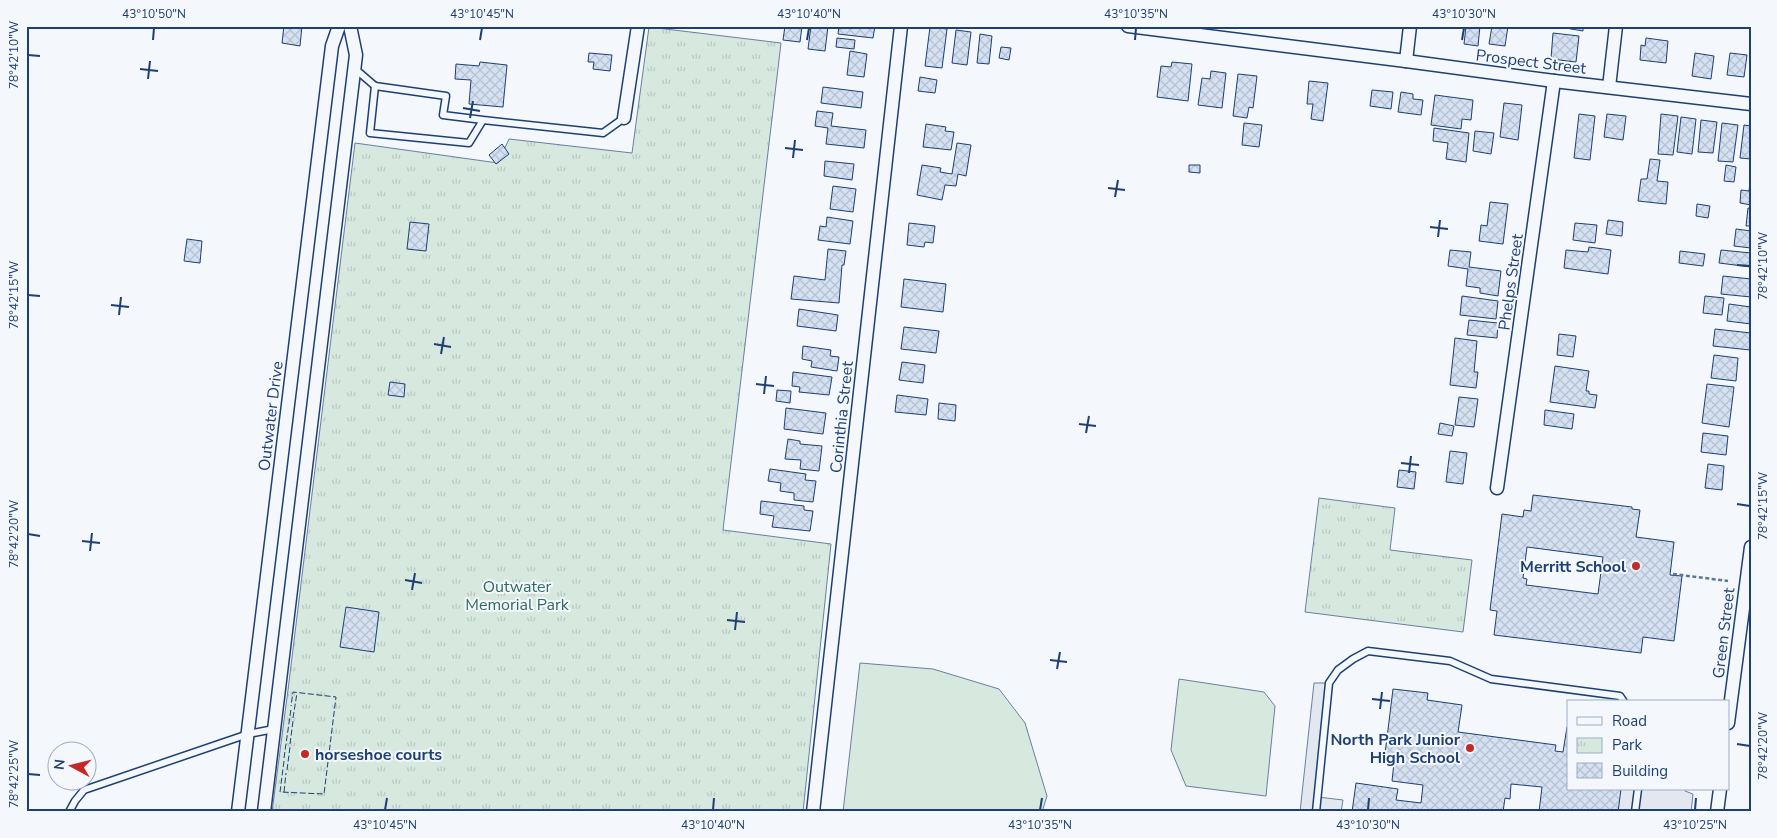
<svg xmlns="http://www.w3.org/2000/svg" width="1777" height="838" font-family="'Nunito Sans',sans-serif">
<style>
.green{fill:#d7e8df;stroke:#687fa3}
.park{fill:url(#park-tufts);stroke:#687fa3}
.parking{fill:#e3e8f0;stroke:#687fa3}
.building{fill:url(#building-cross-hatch);stroke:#1d3f73;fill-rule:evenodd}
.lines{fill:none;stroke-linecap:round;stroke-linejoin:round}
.service-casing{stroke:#1d3f73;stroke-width:9}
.minor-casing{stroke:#1d3f73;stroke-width:15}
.path{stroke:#5e769c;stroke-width:2.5;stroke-dasharray:4 2.5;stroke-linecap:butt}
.service{stroke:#f4f7fb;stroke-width:6}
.minor{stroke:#f4f7fb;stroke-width:12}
.fence{stroke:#1d3f73;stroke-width:1;stroke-dasharray:6 2.5;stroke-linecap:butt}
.ticks{fill:none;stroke:#1d3f73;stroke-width:2}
.poi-dot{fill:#c62828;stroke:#f4f7fb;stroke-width:2}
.labels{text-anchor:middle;stroke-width:4;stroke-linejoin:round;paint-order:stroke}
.street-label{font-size:16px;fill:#1d3f73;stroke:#f4f7fb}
.poi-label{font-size:16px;font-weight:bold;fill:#1d3f73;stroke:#f4f7fb;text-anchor:end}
.park-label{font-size:16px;fill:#2c6c60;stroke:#f4f7fb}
.neatline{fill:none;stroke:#1d3f73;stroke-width:2}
.ticks-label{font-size:12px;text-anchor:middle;fill:#1d3f73}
</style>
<defs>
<pattern id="park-tufts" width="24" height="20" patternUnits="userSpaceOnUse" patternTransform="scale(1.25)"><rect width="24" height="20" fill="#d7e8df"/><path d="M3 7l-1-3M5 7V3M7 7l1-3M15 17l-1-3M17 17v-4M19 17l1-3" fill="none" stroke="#b8c8c3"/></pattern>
<pattern id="building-cross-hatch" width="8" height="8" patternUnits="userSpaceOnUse" patternTransform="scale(1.25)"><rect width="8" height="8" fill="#d5e0f0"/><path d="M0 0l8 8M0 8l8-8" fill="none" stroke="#b6c1d1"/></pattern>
</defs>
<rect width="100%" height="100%" fill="#f4f7fb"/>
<g class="green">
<path d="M860,663L933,669L999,689L1025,723L1047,796L1042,812H843Z"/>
<path d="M1179,679L1264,692L1275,706L1266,796L1186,786L1171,750Z"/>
</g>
<g class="park">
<path d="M649,27L781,43L723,530L831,544L803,812H272L288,690L355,143L498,163L509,139L632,153Z"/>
<path d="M1319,498L1395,508L1390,550L1472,560L1463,632L1305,612Z"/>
</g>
<g class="parking">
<path d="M1314,683H1329L1318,797L1343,800L1341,812H1300Z"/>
<path d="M1618,789H1685V791L1693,794L1691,812H1615Z"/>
</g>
<g class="building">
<path d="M284,26H302L300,46L282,43Z"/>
<path d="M785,26H802L800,42L783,40Z"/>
<path d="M811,26H828L825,51L808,49Z"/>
<path d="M839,26H875L873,38L838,34Z"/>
<path d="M1466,26H1480L1478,46L1464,44Z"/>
<path d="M1492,26H1508L1505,46L1489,44Z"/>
<path d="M1554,26H1583V31Z"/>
<path d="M930,27L947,29L942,68L925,66Z"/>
<path d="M956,30L971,32L967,65L952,63Z"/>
<path d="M1553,33L1579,36L1576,62L1551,59Z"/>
<path d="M980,34L992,36L989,64L977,63Z"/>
<path d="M837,38L855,40L854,49L836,47Z"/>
<path d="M1646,38L1668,41L1666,63L1640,60L1641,45L1645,46Z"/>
<path d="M1001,47L1011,48L1009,60L999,58Z"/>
<path d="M850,51L867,54L864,77L847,75Z"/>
<path d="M589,53L612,55L610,71L593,69L594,62H588Z"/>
<path d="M1695,53L1714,56L1711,79L1692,76Z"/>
<path d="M1730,53L1747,55L1744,77L1727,75Z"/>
<path d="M480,62L507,65L503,107L469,104L471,80L455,79L456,64L479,66Z"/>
<path d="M1172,62L1192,64L1188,101L1157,97L1161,66L1171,67Z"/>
<path d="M1211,71L1226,73L1222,108L1198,105L1202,78L1210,79Z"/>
<path d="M1238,74L1257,76L1253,108L1249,107L1247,118L1233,116Z"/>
<path d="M920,77L937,80L935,93L918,91Z"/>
<path d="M1309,81L1328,83L1323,121L1311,119L1313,104H1307Z"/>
<path d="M823,87L863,92L861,108L821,103Z"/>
<path d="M1372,90L1393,92L1391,109L1370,106Z"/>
<path d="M1401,92L1413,94V99L1423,100L1421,115L1398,112Z"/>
<path d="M1435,95L1473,100L1471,120L1462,119L1461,129L1431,125Z"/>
<path d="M1504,103L1522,105L1518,140L1500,137Z"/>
<path d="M817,111L833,113L831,126L866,130L864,148L826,144L828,128L815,126Z"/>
<path d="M1579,114L1595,116L1590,160L1574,158Z"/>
<path d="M1607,114L1626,116L1623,140L1604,137Z"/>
<path d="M1661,114L1678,116L1673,155L1658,154Z"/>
<path d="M1681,117L1696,119L1692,154L1677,152Z"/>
<path d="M1701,120L1717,122L1713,153L1698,152Z"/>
<path d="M1244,123L1262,125L1259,147L1242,145Z"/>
<path d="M1722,123L1738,125L1733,162L1718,161Z"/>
<path d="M926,124L946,127L945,131L954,132L951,150L923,147Z"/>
<path d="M1744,125L1751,126V159L1740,158Z"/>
<path d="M1434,128L1469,133L1466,162L1446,159L1448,143L1433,141Z"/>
<path d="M1475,131L1494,133L1491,154L1473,151Z"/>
<path d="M957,143L971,145L966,176L958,174L956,186L945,185L942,200L917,195L922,165L941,168L940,172L952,174Z"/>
<path d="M502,144L509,154L496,164L489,155Z"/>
<path d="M1650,159L1660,160L1657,181L1668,182L1666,204L1638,201L1641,179H1647Z"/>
<path d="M825,161L854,164L852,180L824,176Z"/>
<path d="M1189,165H1200V173L1189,172Z"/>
<path d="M1726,165L1736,167L1734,182L1724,181Z"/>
<path d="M1750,183L1751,205L1740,203L1741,190L1749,191Z"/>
<path d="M833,186L856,189L853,212L830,209Z"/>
<path d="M1490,202L1508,204L1503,244L1479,241L1481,225L1487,226Z"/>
<path d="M1697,204L1710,206L1708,218L1696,216Z"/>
<path d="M1748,208L1751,209V226H1746Z"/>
<path d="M827,217L853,221L850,244L818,240L820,226L826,227Z"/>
<path d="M1608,220L1623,222L1622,236L1606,234Z"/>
<path d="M410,222L429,224L426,251L407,249Z"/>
<path d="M909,223L935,226L933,243L925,242L924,247L907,245Z"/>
<path d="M1575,223L1597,225L1595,243L1573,240Z"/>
<path d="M1736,229L1751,231V248L1734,246Z"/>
<path d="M187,239L202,241L200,263L184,261Z"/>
<path d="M1589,247L1611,250L1608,274L1564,268L1566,250L1588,252Z"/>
<path d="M828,249L846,251L844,265H842L839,303L791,299L794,276L825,280Z"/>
<path d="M1450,250L1471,252L1469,267L1501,271L1498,296L1480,293V288L1466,286L1468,269L1448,266Z"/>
<path d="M1721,250L1751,253V267L1719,263Z"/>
<path d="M1680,251L1705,254L1703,266L1679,263Z"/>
<path d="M1723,276L1751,279V297L1721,294Z"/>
<path d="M904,279L946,284L943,312L901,307Z"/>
<path d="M1462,296L1498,301L1496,319L1460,315Z"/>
<path d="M1705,296L1724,298L1722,315L1703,313Z"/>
<path d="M1729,304L1751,307V324L1727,321Z"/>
<path d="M799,309L838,315L836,331L797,326Z"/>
<path d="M1469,320L1498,323L1497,338L1467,335Z"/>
<path d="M904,327L939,331L936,353L901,349Z"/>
<path d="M1715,329L1751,333L1750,350L1713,346Z"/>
<path d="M1559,334L1576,336L1573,357L1557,355Z"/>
<path d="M1455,338L1477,341L1474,372H1478L1476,388L1450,385Z"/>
<path d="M803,346L831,350L830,356L839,357L837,371L811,367L812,361L802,359Z"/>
<path d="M1714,355L1738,358L1736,381L1711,378Z"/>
<path d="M902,362L925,365L923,383L899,380Z"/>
<path d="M1555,366L1589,371L1586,391H1589V394L1597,395L1595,408L1550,402Z"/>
<path d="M793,372L832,377L829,395L799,392L800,387L792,386Z"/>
<path d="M390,382L405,384L404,397L388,395Z"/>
<path d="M1707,384L1734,387L1729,427L1702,423Z"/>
<path d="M777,390L791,391L790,403L776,401Z"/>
<path d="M897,395L928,399L926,415L895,412Z"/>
<path d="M1459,397L1478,399L1474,427L1455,425Z"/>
<path d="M939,403L956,405L955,421L938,419Z"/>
<path d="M786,408L826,413L823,434L784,429Z"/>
<path d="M1545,410L1574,414L1572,429L1544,425Z"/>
<path d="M1440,423L1454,426L1452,436L1438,434Z"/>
<path d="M1703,433L1728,436L1726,455L1701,452Z"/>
<path d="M788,439L800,441V444L822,446L819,471L800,469L801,460L785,459Z"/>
<path d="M1450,451L1467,453L1463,484L1446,482Z"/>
<path d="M1708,464L1724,466L1722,490L1705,488Z"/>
<path d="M770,469L806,474L805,480L816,481L813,502L794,500V493L780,491L781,483L768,481Z"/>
<path d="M1399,470L1416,472L1414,489L1397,487Z"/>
<path d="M1533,495L1632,507V509L1640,510L1636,537L1674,542L1670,575L1682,576L1674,641L1643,637L1641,653L1494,635L1497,611L1490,610L1502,514L1523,517L1524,510L1531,511ZM1527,547L1603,557L1598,594L1526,585L1527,579L1523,578Z"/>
<path d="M761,501L804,506V510L813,511L810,531L772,527L774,516L760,514Z"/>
<path d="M346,607L379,612L374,652L340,647Z"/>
<path d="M1393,689L1428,693L1427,700L1462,705L1458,732L1556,745L1555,751L1563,752L1567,727L1568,728V789H1621L1618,812H1539L1542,787L1511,784L1510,799L1505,798L1503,812H1352L1356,783L1398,789L1396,800L1421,803L1423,785L1392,781L1394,763L1384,762Z"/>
</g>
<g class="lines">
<defs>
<g id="service">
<path d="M354,68L375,86"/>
<path d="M483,120L443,115L446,96L375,86L370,133L469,143L483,120L603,133L624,118"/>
<path d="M69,812L75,801L84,790L248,734L274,729"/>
<path d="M1316,812L1329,683L1338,670L1353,659L1368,651L1450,661L1491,679L1620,696L1624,702"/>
<path d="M1635,812L1638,789"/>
</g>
<g id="minor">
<path d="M1128,26L1406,61L1554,81L1751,104"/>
<path d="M1406,61L1410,26"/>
<path d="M1609,87L1616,26"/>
<path d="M624,118L638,26"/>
<path d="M1497,488L1554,81"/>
<path d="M1728,723L1751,547"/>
<path d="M238,812L332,46L339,26"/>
<path d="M264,812L356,55L350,26"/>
<path d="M813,812L901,26"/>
<path d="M1717,812L1720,789"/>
</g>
</defs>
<use href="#service" class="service-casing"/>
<use href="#minor" class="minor-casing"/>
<path class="path" d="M1673,574L1728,581"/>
<use href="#service" class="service"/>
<use href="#minor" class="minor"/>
<g class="fence">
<path d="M293,718L297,693"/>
<path d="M290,744L293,721"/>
<path d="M284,758L291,709"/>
<path d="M284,761L280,792L324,794L336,697L293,692L291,706"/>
<path d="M287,770L290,747"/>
<path d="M284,792L286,773"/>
</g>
</g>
<path class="ticks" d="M153,40L154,28M480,40L482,28M807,40L809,28M1135,40L1136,28M1462,40L1464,28M28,55L40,56M140,69L158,71M148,79L150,61M463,108L480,111M470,118L473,101M785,148L803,150M793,158L795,140M1108,188L1125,190M1115,197L1118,180M1430,227L1448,229M1438,237L1440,220M1737,265L1750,266M28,295L40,296M111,305L129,307M119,315L121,297M434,344L451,347M441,354L444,337M756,384L774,386M764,394L766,376M1079,424L1096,426M1086,433L1089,416M1401,463L1419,465M1409,473L1411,456M1737,504L1750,506M28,534L40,536M82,541L100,543M90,551L92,533M405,580L422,583M412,590L415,573M727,620L745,622M735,630L737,612M1050,660L1067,662M1057,669L1060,652M1372,699L1390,701M1380,709L1382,692M1737,744L1750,746M28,774L40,775M385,810L387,798M713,810L714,798M1040,810L1042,798M1368,810L1369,798M1695,810L1696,798"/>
<g class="poi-dot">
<circle cx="1636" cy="566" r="5"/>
<circle cx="1470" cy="748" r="5"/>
<circle cx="305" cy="754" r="5"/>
</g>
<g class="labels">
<g class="street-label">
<text transform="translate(1531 61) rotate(7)" y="6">Prospect Street</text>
<text transform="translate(1510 282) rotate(-82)" y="6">Phelps Street</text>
<text transform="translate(270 416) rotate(-83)" y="6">Outwater Drive</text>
<text transform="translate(841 417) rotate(-84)" y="6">Corinthia Street</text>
<text transform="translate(1723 633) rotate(-83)" y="6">Green Street</text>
</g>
<g class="poi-label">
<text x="1626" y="572">Merritt School</text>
<text x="1460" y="745">North Park Junior<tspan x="1460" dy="18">High School</tspan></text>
<text x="315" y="760" text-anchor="start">horseshoe courts</text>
</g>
<g class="park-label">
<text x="517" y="592">Outwater<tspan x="517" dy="18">Memorial Park</tspan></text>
</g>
</g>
<rect width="1777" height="838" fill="none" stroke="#f4f7fb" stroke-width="55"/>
<rect x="1567" y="700" width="162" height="90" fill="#f4f7fb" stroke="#9eadc5"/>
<rect x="1577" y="717" width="25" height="8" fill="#f4f7fb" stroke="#9eadc5"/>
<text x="1612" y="726" font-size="15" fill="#1d3f73">Road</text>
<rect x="1577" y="738" width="25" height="15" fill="url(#park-tufts)" stroke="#9eadc5"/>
<text x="1612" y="750" font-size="15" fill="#1d3f73">Park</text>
<rect x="1577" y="763" width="25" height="15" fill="url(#building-cross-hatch)" stroke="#9eadc5"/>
<text x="1612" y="776" font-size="15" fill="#1d3f73">Building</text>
<g transform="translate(72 766) rotate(277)"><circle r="24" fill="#f4f7fb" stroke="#9eadc5"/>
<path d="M0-4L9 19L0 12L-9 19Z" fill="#c62828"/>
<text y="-8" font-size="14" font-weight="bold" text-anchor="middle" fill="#1d3f73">N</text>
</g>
<rect x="28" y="28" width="1722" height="782" class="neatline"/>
<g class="ticks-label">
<text x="154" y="18">43°10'50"N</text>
<text x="482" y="18">43°10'45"N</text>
<text x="809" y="18">43°10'40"N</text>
<text x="1136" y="18">43°10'35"N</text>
<text x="1464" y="18">43°10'30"N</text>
<text transform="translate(14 55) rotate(-90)" y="4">78°42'10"W</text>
<text transform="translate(1763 266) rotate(-90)" y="4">78°42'10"W</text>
<text transform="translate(14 295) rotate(-90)" y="4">78°42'15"W</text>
<text transform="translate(1763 506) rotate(-90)" y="4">78°42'15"W</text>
<text transform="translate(14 534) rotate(-90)" y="4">78°42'20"W</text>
<text transform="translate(1763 746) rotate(-90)" y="4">78°42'20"W</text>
<text transform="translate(14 774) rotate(-90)" y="4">78°42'25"W</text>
<text x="385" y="829">43°10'45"N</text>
<text x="713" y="829">43°10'40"N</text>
<text x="1040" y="829">43°10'35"N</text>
<text x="1368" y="829">43°10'30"N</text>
<text x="1695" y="829">43°10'25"N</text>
</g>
</svg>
